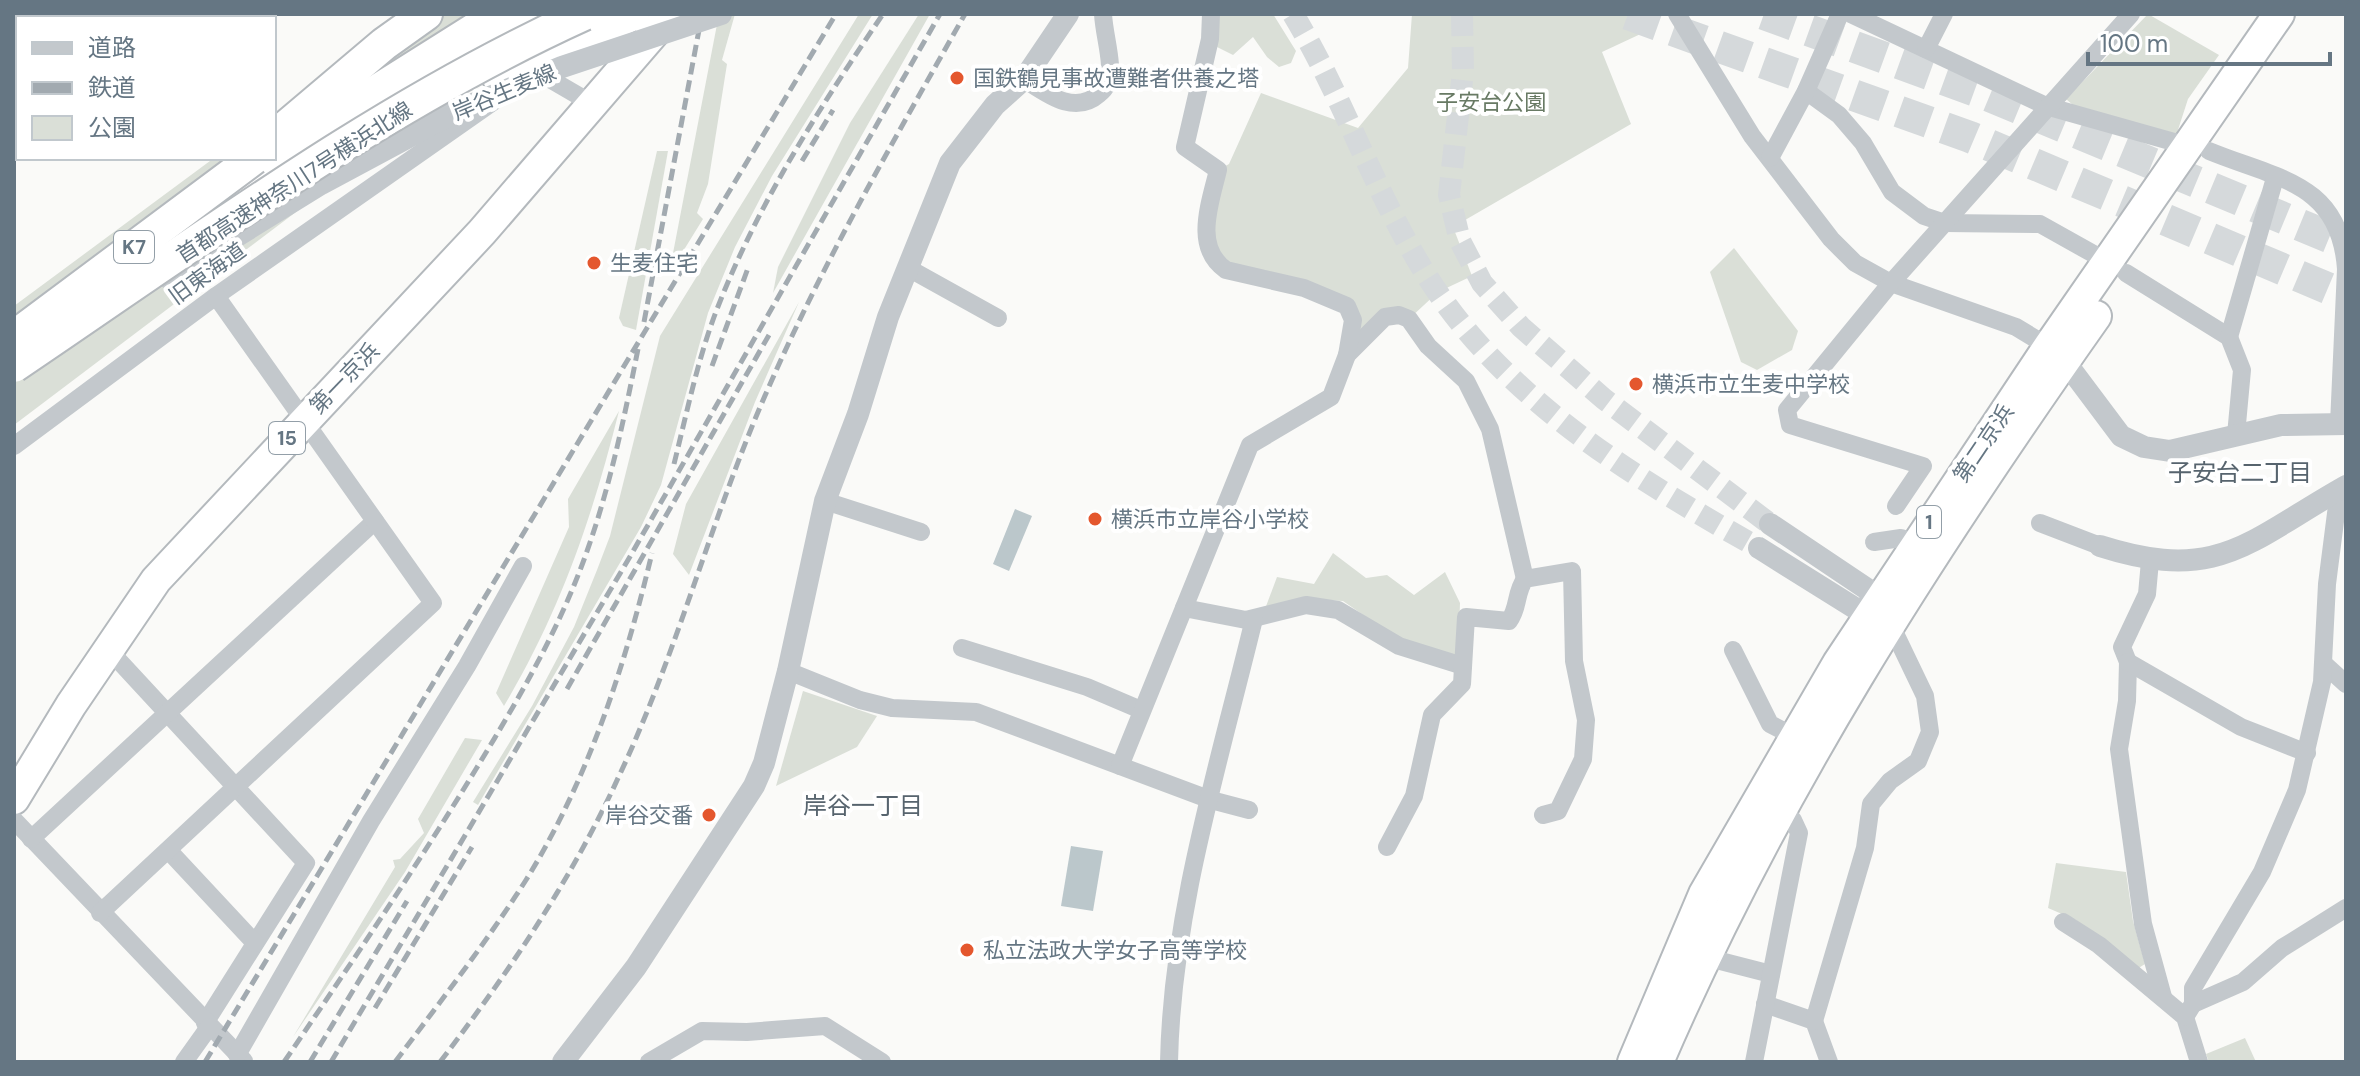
<svg xmlns="http://www.w3.org/2000/svg" width="2360" height="1076" font-family="'DM Sans','Noto Sans JP',sans-serif">
<style>
.green{fill:#dadfd7}
.water{fill:#bbc7cb}
.lines{fill:none;stroke-linecap:round;stroke-linejoin:round}
.tertiary-tunnel{stroke:#d5d9db;stroke-width:22;stroke-dasharray:22 11;stroke-linecap:butt}
.motorway-tunnel{stroke:#d5d9db;stroke-width:32;stroke-dasharray:32 16;stroke-linecap:butt}
.trunk-casing{stroke:#b4b9bd;stroke-width:34}
.motorway-casing{stroke:#b4b9bd;stroke-width:36}
.minor{stroke:#c3c8cc;stroke-width:18}
.tertiary{stroke:#c3c8cc;stroke-width:22}
.trunk{stroke:#fff;stroke-width:30}
.motorway{stroke:#fff;stroke-width:32}
.rail{stroke:#a2aab0;stroke-width:5;stroke-dasharray:12 6;stroke-linecap:butt}
.motorway-bridge-casing{stroke:#b4b9bd;stroke-width:36;stroke-linecap:butt}
.tertiary-bridge{stroke:#c3c8cc;stroke-width:22}
.motorway-bridge{stroke:#fff;stroke-width:32}
.poi-dot{fill:#e4572e;stroke:#fff;stroke-width:3}
.labels{text-anchor:middle;stroke-width:8;stroke-linejoin:round;paint-order:stroke}
.shield{fill:#fff;stroke:#939fa8;stroke-width:2}
.shield-label{font-size:20px;font-weight:bold;fill:#657683}
.poi-label{font-size:22px;fill:#657683;stroke:#fff;text-anchor:start}
.street-label{font-size:22px;fill:#657683;stroke:#fff}
.park-label{font-size:22px;fill:#687a64;stroke:#fff}
.neighbourhood-label{font-size:24px;fill:#57646e;stroke:#fff}
</style>
<rect width="100%" height="100%" fill="#fafaf8"/>
<g class="green">
<path d="M409,14H558L14,425V306L214,158H274V114Z"/>
<path d="M719,14H735L722,60L727,64L708,184L697,213L703,219L669,274Z"/>
<path d="M859,14H873L772,176L735,247L708,313L661,485L641,527L478,805L473,802L532,706L574,627L597,570L610,536L660,336Z"/>
<path d="M919,14H930L773,293L778,267L850,123Z"/>
<path d="M1219,14H1273L1296,51L1291,63L1279,67L1267,57L1253,37L1233,55L1215,46Z"/>
<path d="M1412,14H1644L1647,31L1602,52L1631,124L1453,227L1472,276L1438,292L1409,319L1399,315L1347,355V306L1226,270L1206,232L1218,170L1229,164L1261,93L1358,128L1408,68Z"/>
<path d="M2148,14L2219,55L2188,99L2176,136L2073,105L2066,99Z"/>
<path d="M657,151H668L636,330L623,326L619,318Z"/>
<path d="M1734,248L1798,331L1792,350L1757,370L1741,362L1710,272Z"/>
<path d="M799,302L755,402L689,575L673,554L686,504Z"/>
<path d="M619,411C592,518 561,610 504,706L496,693L569,527L568,499Z"/>
<path d="M1333,553L1366,578L1387,575L1414,595L1445,572L1460,603L1458,656L1401,641L1343,601L1305,599L1265,609L1277,577L1314,584Z"/>
<path d="M803,691L877,716L857,747L776,786Z"/>
<path d="M465,738L482,740L405,872L293,1037L395,867L393,860L400,859L424,833L418,819Z"/>
<path d="M2056,863L2126,872L2133,921L2145,964L2137,969L2076,920L2048,908Z"/>
<path d="M2245,1038L2256,1062H2209L2206,1054Z"/>
</g>
<g class="water">
<path d="M1015,509L1032,516L1009,571L993,564Z"/>
<path d="M1071,846L1103,851L1093,911L1061,906Z"/>
</g>
<g class="lines">
<g class="tertiary-tunnel">
<path d="M1293,14C1343,97 1374,191 1425,273C1502,398 1634,478 1759,548"/>
<path d="M1462,14L1463,72L1449,195L1460,241L1482,283L1521,327L1604,399L1770,524"/>
</g>
<g class="motorway-tunnel">
<path d="M1628,14L1970,137L2346,296"/>
<path d="M1764,14L1987,95L2346,244"/>
</g>
<defs>
<g id="trunk">
<path d="M14,799L71,705L156,580L482,232L670,14"/>
<path d="M1633,1062L1704,894L1838,663L2049,346L2279,14"/>
<path d="M1658,1062C1775,791 1927,556 2096,316"/>
</g>
<g id="motorway">
<path d="M482,46L536,14"/>
<path d="M499,78L633,14"/>
<path d="M274,137L384,44L426,14"/>
<path d="M190,224L353,106L499,14"/>
</g>
</defs>
<use href="#trunk" class="trunk-casing"/>
<use href="#motorway" class="motorway-casing"/>
<g class="minor">
<path d="M1677,14L1752,136L1831,239L1855,263L1891,283L2016,327L2054,350"/>
<path d="M1851,14L2046,106L2188,146"/>
<path d="M1926,49L1944,14"/>
<path d="M536,71L591,103"/>
<path d="M1024,79C1046,93 1074,116 1099,94C1108,87 1111,76 1110,65C1109,48 1104,31 1103,14"/>
<path d="M1806,91L1839,115L1863,143L1892,192L1924,216L1945,223L2040,224L2108,262"/>
<path d="M2209,151C2277,179 2340,182 2346,269L2339,424"/>
<path d="M1770,158L1806,91L1840,14"/>
<path d="M908,268L998,318"/>
<path d="M2126,273L2229,337L2242,370L2236,435"/>
<path d="M2229,337L2275,178"/>
<path d="M1347,355L1385,317L1399,315L1409,319L1428,346L1466,381L1490,429L1525,579"/>
<path d="M14,446L216,296L493,102"/>
<path d="M825,501L921,532"/>
<path d="M1896,506L1923,466L1790,425L1787,410L1891,283L2131,14"/>
<path d="M2040,523L2100,546"/>
<path d="M1874,542L1901,538L1915,543"/>
<path d="M2150,561L2147,594L2122,647L2128,662L2127,701L2119,749L2143,924L2163,997"/>
<path d="M1184,608L1246,620L1306,605L1338,610L1399,646L1463,666"/>
<path d="M962,648L1087,687L1141,710"/>
<path d="M108,649L306,863L205,1023"/>
<path d="M1733,650L1770,724L1793,736"/>
<path d="M2128,662L2241,727L2307,753"/>
<path d="M2324,664L2346,684"/>
<path d="M788,671L860,700L892,708L976,712L1211,800L1249,810"/>
<path d="M1120,766L1250,445L1331,397L1347,355L1353,320L1347,306L1304,288L1226,270C1193,247 1210,204 1218,170L1185,147L1210,39L1211,14"/>
<path d="M14,820L244,1061"/>
<path d="M31,839L375,521"/>
<path d="M1387,847L1414,796L1432,715L1462,684L1466,617L1509,621C1519,608 1515,593 1525,579L1572,571L1574,661L1586,720L1583,759L1558,811L1543,815"/>
<path d="M169,851L255,943"/>
<path d="M100,913L433,603L216,296"/>
<path d="M2063,922L2099,945L2185,1017L2199,1062"/>
<path d="M1697,955L1771,974"/>
<path d="M1765,1004L1814,1021L1829,1062"/>
<path d="M2193,1004L2243,982L2282,948L2346,908"/>
<path d="M2185,1017L2193,1004V988L2262,872L2297,790L2322,682L2327,584L2339,490"/>
<path d="M1814,1021L1865,848L1871,804L1890,781L1918,761L1930,732L1925,696L1889,621"/>
<path d="M237,1055L371,821L467,666L523,566"/>
<path d="M184,1062L209,1027"/>
<path d="M649,1062L702,1031L747,1032L825,1026L882,1062"/>
<path d="M1169,1062C1172,912 1219,764 1254,619"/>
<path d="M1754,1062L1799,833L1793,820L1779,809"/>
</g>
<g class="tertiary">
<path d="M169,278L321,184L459,110"/>
<path d="M2064,360L2121,436L2144,447L2170,451L2281,425L2346,424"/>
<path d="M2100,546C2219,584 2248,541 2346,486"/>
<path d="M1759,548L1858,610L1875,603L1870,591L1770,524"/>
<path d="M563,1062L636,967L754,786L764,763L788,671L825,501L858,414L888,317L950,163L995,105L1024,79L1068,14"/>
</g>
<use href="#trunk" class="trunk"/>
<use href="#motorway" class="motorway"/>
<g class="rail">
<path d="M802,161L833,110"/>
<path d="M644,322L702,14"/>
<path d="M712,366L748,268"/>
<path d="M674,464C686,416 697,363 714,317C755,208 818,110 883,14"/>
<path d="M567,689L769,335"/>
<path d="M375,1008L472,847"/>
<path d="M205,1062L836,14"/>
<path d="M284,1062C350,965 415,869 476,769C518,700 559,630 586,554C610,487 624,419 638,349"/>
<path d="M310,1062L407,901"/>
<path d="M331,1062L628,560L940,14"/>
<path d="M395,1062C440,1002 486,943 526,880C588,780 625,666 652,553"/>
<path d="M440,1062C509,972 572,879 619,776C679,649 713,511 771,382C827,255 897,135 965,14"/>
</g>
<defs>
<g id="motorway-bridge">
<path d="M14,337L254,158"/>
<path d="M14,366C198,242 381,106 584,14"/>
</g>
</defs>
<use href="#motorway-bridge" class="motorway-bridge-casing"/>
<path class="tertiary-bridge" d="M459,110L562,67L721,14"/>
<use href="#motorway-bridge" class="motorway-bridge"/>
</g>
<g class="poi-dot">
<circle cx="957" cy="78" r="8"/>
<circle cx="594" cy="263" r="8"/>
<circle cx="1636" cy="384" r="8"/>
<circle cx="1095" cy="519" r="8"/>
<circle cx="709" cy="815" r="8"/>
<circle cx="967" cy="950" r="8"/>
</g>
<g class="labels">
<g class="shield">
<rect x="114" y="231" width="40" height="32" rx="6"/>
<rect x="269" y="422" width="36" height="32" rx="6"/>
<rect x="1917" y="506" width="24" height="32" rx="6"/>
</g>
<g class="shield-label">
<text x="134" y="254">K7</text>
<text x="287" y="445">15</text>
<text x="1929" y="529">1</text>
</g>
<g class="poi-label">
<text x="973" y="86">国鉄鶴見事故遭難者供養之塔</text>
<text x="610" y="271">生麦住宅</text>
<text x="1652" y="392">横浜市立生麦中学校</text>
<text x="1111" y="527">横浜市立岸谷小学校</text>
<text x="693" y="823" text-anchor="end">岸谷交番</text>
<text x="983" y="958">私立法政大学女子高等学校</text>
</g>
<g class="street-label">
<text transform="translate(504 92) rotate(-23)" y="8">岸谷生麦線</text>
<text transform="translate(294 182) rotate(-33)" y="8">首都高速神奈川7号横浜北線</text>
<text transform="translate(207 273) rotate(-36)" y="8">旧東海道</text>
<text transform="translate(344 378) rotate(-46)" y="8">第一京浜</text>
<text transform="translate(1983 443) rotate(-56)" y="8">第二京浜</text>
</g>
<g class="park-label">
<text x="1491" y="110">子安台公園</text>
</g>
<g class="neighbourhood-label">
<text x="2240" y="481">子安台二丁目</text>
<text x="863" y="814">岸谷一丁目</text>
</g>
</g>
<rect width="2360" height="1076" fill="none" stroke="#657683" stroke-width="32"/>
<rect x="16" y="16" width="260" height="144" fill="#ffffff" stroke="#c1c8cd" stroke-width="2"/>
<rect x="32" y="42" width="40" height="12" fill="#c3c8cc" stroke="#c1c8cd" stroke-width="2"/>
<text x="88" y="56" font-size="24" fill="#657683">道路</text>
<rect x="32" y="82" width="40" height="12" fill="#a2aab0" stroke="#c1c8cd" stroke-width="2"/>
<text x="88" y="96" font-size="24" fill="#657683">鉄道</text>
<rect x="32" y="116" width="40" height="24" fill="#dadfd7" stroke="#c1c8cd" stroke-width="2"/>
<text x="88" y="136" font-size="24" fill="#657683">公園</text>
<path d="M2088 52v12h242v-12" fill="none" stroke="#657683" stroke-width="4"/>
<text x="2100" y="52" font-size="24" fill="#657683" stroke="#ffffff" stroke-width="6" paint-order="stroke">100 m</text>
</svg>
